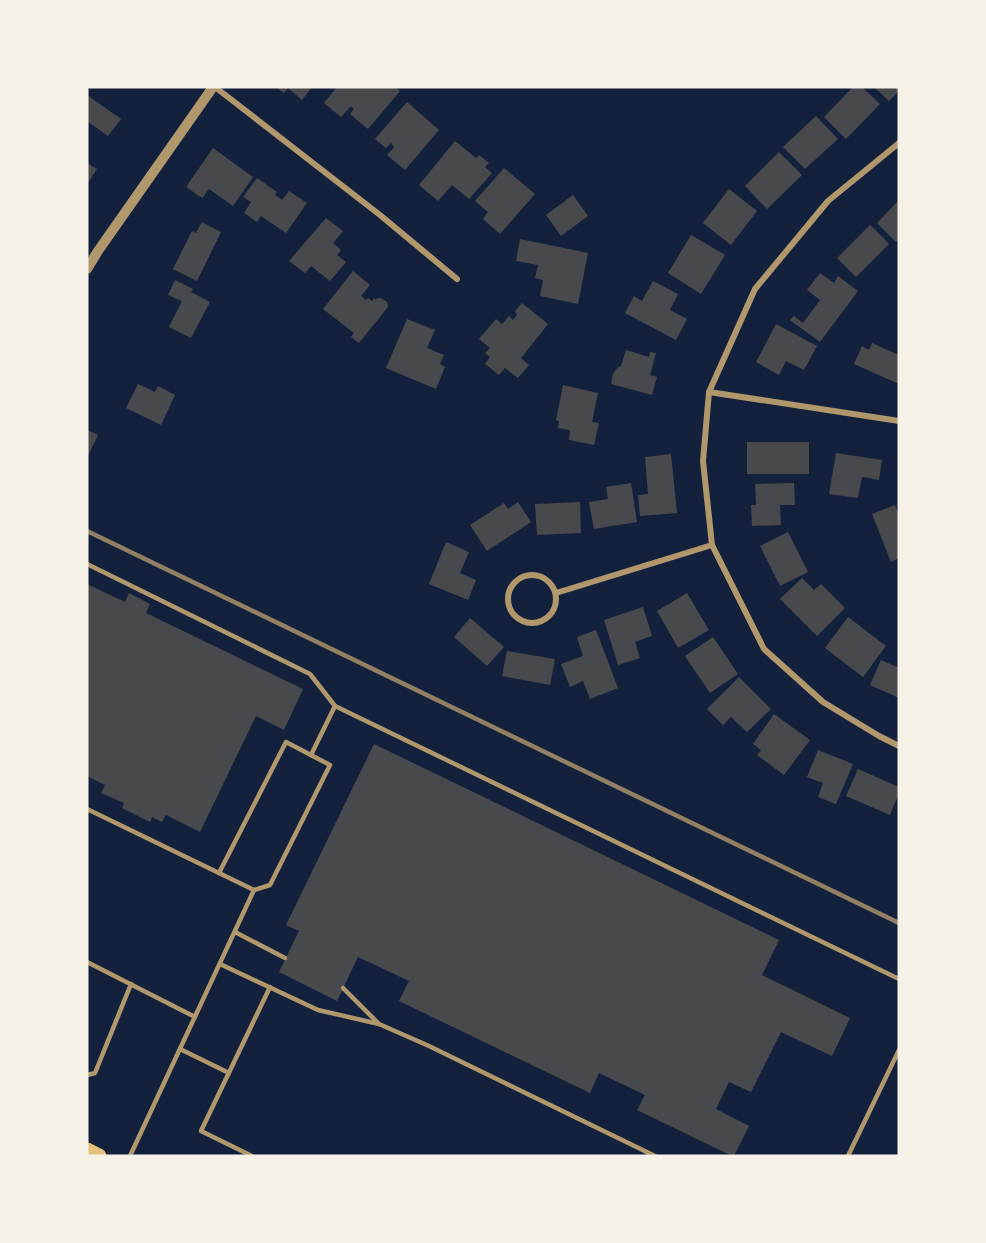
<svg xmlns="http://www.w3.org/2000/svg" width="986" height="1243" font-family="Mulish,sans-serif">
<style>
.building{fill:#48494c}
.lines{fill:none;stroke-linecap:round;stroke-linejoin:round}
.service{stroke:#b1986c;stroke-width:4.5}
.minor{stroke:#b1986c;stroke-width:6}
.tertiary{stroke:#b1986c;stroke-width:10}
.primary{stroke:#e5c07b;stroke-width:15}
.rail{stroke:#918062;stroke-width:4.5}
</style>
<rect width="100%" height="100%" fill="#14213d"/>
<g class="building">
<path d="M276,87H312L302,100L288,88L284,93Z"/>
<path d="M337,87H395L400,91L368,129L350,114L354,109L351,106L341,117L324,103Z"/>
<path d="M853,87H862L880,104L846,139L824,117Z"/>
<path d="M874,87H899V91L889,101Z"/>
<path d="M87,95L121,119L108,136L87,121Z"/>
<path d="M407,102L439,130L405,170L387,155L394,147L391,143L386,148L375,139Z"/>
<path d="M816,116L838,139L805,169L783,147Z"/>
<path d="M455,141L476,158L479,155L489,163L485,167L492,173L469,199L452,185L438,201L419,185Z"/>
<path d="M213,148L253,177L233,206L209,189L202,198L186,187Z"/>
<path d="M779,152L802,175L767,209L745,186Z"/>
<path d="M87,163L97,169L88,183L87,182Z"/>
<path d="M504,168L535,194L500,234L483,219L488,212L475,201Z"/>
<path d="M257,178L277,192L275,195L282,200L289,191L307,203L286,233L261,216L257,222L244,213L251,202L243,197Z"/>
<path d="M729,189L757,211L731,245L703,223Z"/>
<path d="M573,195L588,216L561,236L546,215Z"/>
<path d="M899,200V239L896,242L877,223Z"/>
<path d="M326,218L343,231L333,243L341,250L337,255L346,262L330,281L311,266L305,273L289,261Z"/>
<path d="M202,222L221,232L197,281L173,269L192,231L196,233Z"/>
<path d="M870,225L889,244L856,277L837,258Z"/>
<path d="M691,235L725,255L701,294L668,273Z"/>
<path d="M520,239L588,253L578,304L540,296L543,280L535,278L538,265L516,261Z"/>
<path d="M353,271L370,285L361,296L366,300L368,298L372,301L374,298L376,300L378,298H381L387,302L388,307L359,343L351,337L354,333L323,309Z"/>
<path d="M820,273L834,283L838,276L858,291L820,342L790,320L794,316L803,323L820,300L807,290Z"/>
<path d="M175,280L193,289L191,292L210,302L191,338L169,327L182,301L168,295Z"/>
<path d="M653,281L678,294L670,310L687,319L676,340L625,313L634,296L642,301Z"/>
<path d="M522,303L548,324L521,358L529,365L518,378L505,368L499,375L485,364L490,357L485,353L490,348L479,339L496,319L502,324L509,316L513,320L517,315L515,311Z"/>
<path d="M407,319L435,330L427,348L444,355L440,364L445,367L436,389L386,368Z"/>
<path d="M776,324L817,346L804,370L786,361L779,375L756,362Z"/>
<path d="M872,343L899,355V384L854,364L862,346L869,350Z"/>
<path d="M626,350L649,357L650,352L656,353L650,375L657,377L652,395L611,384L613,374L617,368L621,366Z"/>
<path d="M138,384L155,392L158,386L175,395L161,425L126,408Z"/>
<path d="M563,385L598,393L592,422L599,423L594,445L569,440L570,430L558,428L559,421L556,420Z"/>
<path d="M87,430L98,435L87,458Z"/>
<rect x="747" y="442" width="62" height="32"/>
<path d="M836,453L882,460L879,480L862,477L858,498L829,494Z"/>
<path d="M671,454L677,513L640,516L638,495L648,494L645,457Z"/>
<path d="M631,483L637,522L594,529L589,502L608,499L606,487Z"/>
<path d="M794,483L795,505H780L781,525L752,526L751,505H756L755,484Z"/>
<path d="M518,502L531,522L487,551L470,525L504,503L508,509Z"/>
<path d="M580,502L581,533L537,535L535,504Z"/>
<path d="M895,505L899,515V558L891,562L872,514Z"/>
<path d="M788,532L808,572L780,586L760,546Z"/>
<path d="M446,542L469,552L460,573L476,580L468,600L429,584Z"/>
<path d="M802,578L814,590L821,584L845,608L817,636L780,599Z"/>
<path d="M87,584L125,602L129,593L150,604L146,613L303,689L284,730L256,716L200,832L166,815L162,822L152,817L150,822L122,808L124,803L101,793L105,785L87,776Z"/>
<path d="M687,593L709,630L678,648L657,611Z"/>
<path d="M643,607L652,636L635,642L640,658L618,665L604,620Z"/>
<path d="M848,617L886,646L863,677L825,648Z"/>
<path d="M470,618L504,647L487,666L454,637Z"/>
<path d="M596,630L618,688L590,699L583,681L570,687L561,664L583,656L577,637Z"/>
<path d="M713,637L738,674L710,693L685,656Z"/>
<path d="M507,651L555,659L550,685L502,676Z"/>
<path d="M881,660L899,668V698L870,685Z"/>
<path d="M739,677L771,709L747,732L731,717L723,725L707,709Z"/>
<path d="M774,714L810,740L784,775L757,755L761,750L753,744Z"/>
<path d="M374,744L779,940L762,975L850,1018L832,1056L781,1032L751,1092L729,1082L716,1109L749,1126L734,1156H732L637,1110L645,1095L599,1073L590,1093L399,1001L409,981L358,957L337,1001L279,972L299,931L286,925Z"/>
<path d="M818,750L853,764L836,804L818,797L823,783L807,777Z"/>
<path d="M858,769L899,787V793L890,815L846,796Z"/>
</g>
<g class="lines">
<g class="service">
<path d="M87,564L310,674L335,706L899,979"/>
<path d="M311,755L335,706"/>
<path d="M87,809L254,890L130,1156"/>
<path d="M219,873L286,742L330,765L270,885L254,890"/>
<path d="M235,932L285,958"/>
<path d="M87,962L195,1017"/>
<path d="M220,964L318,1010L379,1024L429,1046L655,1156"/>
<path d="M343,988L379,1024"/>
<path d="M180,1049L229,1073"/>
<path d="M87,1075L95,1073L131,984"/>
<path d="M252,1156L201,1131L270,987"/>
<path d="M848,1156L899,1050"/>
</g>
<g class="minor">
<path d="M215,87L380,215L457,279"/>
<path d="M899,143L828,201L755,289L709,392L703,461L712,545L764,649L823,702L879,736L899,746"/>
<path d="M709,392L899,421"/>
<circle cx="532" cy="599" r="24"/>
<path d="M556,593L712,545"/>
</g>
<path class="tertiary" d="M87,269L98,251L213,87"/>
<path class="primary" d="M87,1150L99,1156"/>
<path class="rail" d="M87,531L899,923"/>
</g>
<rect width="986" height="1243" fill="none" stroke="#f6f1e7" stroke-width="177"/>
</svg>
